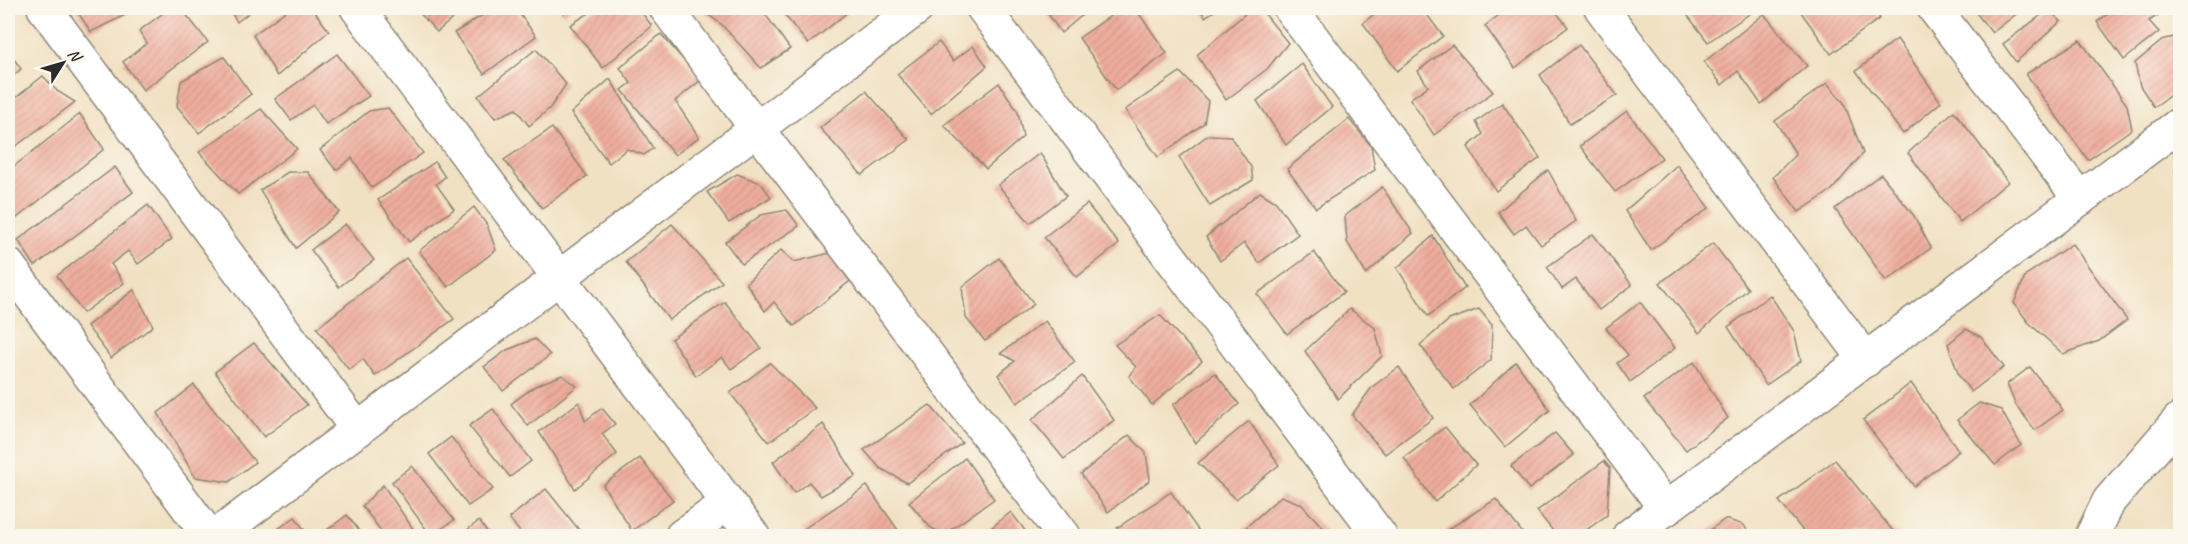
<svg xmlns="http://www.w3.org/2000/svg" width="2188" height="544" font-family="Caveat,sans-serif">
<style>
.building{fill:url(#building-hatch)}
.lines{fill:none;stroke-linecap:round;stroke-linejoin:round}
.street-casing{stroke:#8e8677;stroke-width:36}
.street{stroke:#fff;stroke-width:33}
</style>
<defs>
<pattern id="building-hatch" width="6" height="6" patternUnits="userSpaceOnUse" patternTransform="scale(1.5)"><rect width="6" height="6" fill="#efad9d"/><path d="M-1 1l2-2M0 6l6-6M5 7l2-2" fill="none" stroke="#cd9587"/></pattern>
</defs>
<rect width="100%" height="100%" fill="#fbf7ec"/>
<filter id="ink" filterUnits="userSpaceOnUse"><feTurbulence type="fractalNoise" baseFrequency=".0167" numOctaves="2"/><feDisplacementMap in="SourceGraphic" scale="12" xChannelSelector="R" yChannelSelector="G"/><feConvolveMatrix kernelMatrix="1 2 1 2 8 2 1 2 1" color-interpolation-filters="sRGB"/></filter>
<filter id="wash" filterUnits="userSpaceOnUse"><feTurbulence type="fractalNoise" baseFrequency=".008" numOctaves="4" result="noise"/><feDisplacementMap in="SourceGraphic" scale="24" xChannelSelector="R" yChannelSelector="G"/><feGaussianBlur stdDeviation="1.35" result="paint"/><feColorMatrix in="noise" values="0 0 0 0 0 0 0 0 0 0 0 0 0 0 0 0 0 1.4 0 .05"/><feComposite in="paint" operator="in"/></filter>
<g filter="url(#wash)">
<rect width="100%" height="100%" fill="#f1e1c3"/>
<g id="blocks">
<g class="building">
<path d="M75,8H139L91,32Z"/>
<path d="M170,8H181L208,42L143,90L123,62L147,43L139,31Z"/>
<path d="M228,8H255L237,22Z"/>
<path d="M290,8H312L329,31L277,76L253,35Z"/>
<path d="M415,8H465L437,32Z"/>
<path d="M494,8H515L536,36L484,74L454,33Z"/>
<path d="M560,8H572L563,14Z"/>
<path d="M597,8H638L652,26L603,68L570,25Z"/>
<path d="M711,8H761L790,49L761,68L722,25L705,12Z"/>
<path d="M791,8H853L808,44L783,13Z"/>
<path d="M1044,8H1091L1061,33Z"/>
<path d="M1122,8H1135L1167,53L1116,90L1079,38Z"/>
<path d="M1199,8H1219L1205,17Z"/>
<path d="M1252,8H1260L1288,43L1267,69L1226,100L1197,55Z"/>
<path d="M1382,8H1422L1443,36L1397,71L1363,23Z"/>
<path d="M1508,8H1553L1568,27L1515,68L1485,26Z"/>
<path d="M1682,8H1758L1708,42Z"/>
<path d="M1798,8H1872L1880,18L1831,54Z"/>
<path d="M1975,8H2024L1992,33L1973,9Z"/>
<path d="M2116,8H2169L2149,21L2159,32L2124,60L2097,22Z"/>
<path d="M2048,10L2061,21L2016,62L2003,44Z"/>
<path d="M1764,14L1807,66L1761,104L1738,71L1722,85L1704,62Z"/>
<path d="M661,34L701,80L675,101L699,137L675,155L622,90L631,83L620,68Z"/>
<path d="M2180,36V88L2154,107L2140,86L2135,63L2164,39Z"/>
<path d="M1897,39L1941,102L1903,134L1856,71Z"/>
<path d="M2080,40L2127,105L2132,129L2088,160L2026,74Z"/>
<path d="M939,42L953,61L973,46L987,66L931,114L897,74Z"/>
<path d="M1452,45L1493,92L1434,135L1410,99L1428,86L1418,71Z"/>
<path d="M1579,45L1617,95L1570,124L1540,75Z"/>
<path d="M536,49L566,84L550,108L529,126L516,109L495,118L478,96Z"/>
<path d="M8,50L21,69L8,80Z"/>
<path d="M337,54L369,96L326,124L313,105L291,120L275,99Z"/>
<path d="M224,57L251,94L199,133L177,106L181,81Z"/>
<path d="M1302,64L1332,107L1286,145L1257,101Z"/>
<path d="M1180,72L1208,101L1204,123L1158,157L1125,110Z"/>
<path d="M43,76L57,91L75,102L8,152V104Z"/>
<path d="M610,79L653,148L644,155L627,149L609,163L571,113Z"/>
<path d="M999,83L1018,112L1023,137L986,169L944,125Z"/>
<path d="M1827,83L1844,103L1863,153L1832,190L1799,212L1773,177L1796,154L1775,121Z"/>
<path d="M866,91L909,140L862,175L820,128Z"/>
<path d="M1502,103L1540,158L1496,191L1468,147L1483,134L1476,122Z"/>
<path d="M388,108L423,153L372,188L352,158L336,170L320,150L369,111Z"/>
<path d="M261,109L297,149L238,194L199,152Z"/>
<path d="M1627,111L1662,158L1615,192L1580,146Z"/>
<path d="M1954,111L2008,182L1960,222L1908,153Z"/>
<path d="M80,114L104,149L8,225V171Z"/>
<path d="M1349,119L1371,146L1375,170L1316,208L1287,169Z"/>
<path d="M552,128L587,176L542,208L504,160Z"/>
<path d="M1208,135L1230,136L1251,167L1253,180L1210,206L1179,157Z"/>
<path d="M1040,153L1066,196L1030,223L998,185Z"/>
<path d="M435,162L445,177L436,184L454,209L409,242L378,200Z"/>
<path d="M1677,165L1709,208L1651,250L1625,211Z"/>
<path d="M115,167L133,192L35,266L18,240Z"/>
<path d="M2180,167V180L2175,171Z"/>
<path d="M1548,170L1576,221L1541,245L1526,225L1514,234L1498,212Z"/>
<path d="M288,172H308L339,212L296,248L260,190Z"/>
<path d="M737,174L761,183L771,197L729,223L707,192Z"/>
<path d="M1881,174L1914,216L1931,248L1886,281L1835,209Z"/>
<path d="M1382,187L1413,233L1366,274L1347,242L1345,216Z"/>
<path d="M1260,192L1276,202L1298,234L1259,263L1244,243L1220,261L1206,237Z"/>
<path d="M1087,204L1119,244L1077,277L1044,237Z"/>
<path d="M148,205L172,239L138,264L128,251L111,264L124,283L83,313L57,276Z"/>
<path d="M474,207L487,225L496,250L448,287L419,251Z"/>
<path d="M787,210L799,226L742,264L725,242L761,215Z"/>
<path d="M345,224L374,260L339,287L311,250Z"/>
<path d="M672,224L722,282L669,320L626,262Z"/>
<path d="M1593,234L1632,285L1599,310L1576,279L1562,289L1547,267Z"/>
<path d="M1433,236L1465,288L1428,316L1397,268Z"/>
<path d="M1713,243L1748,289L1699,333L1660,283Z"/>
<path d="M2072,244L2127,320L2099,341L2063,354L2028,322L2014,303L2026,275Z"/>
<path d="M781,250L794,262L830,253L850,281L794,326L774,302L765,311L746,283Z"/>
<path d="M1314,252L1344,292L1287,334L1257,294Z"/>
<path d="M406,258L454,319L375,376L363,359L349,370L317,328Z"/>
<path d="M999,258L1034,304L985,341L966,318L962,287Z"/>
<path d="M134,290L153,326L111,358L87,326Z"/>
<path d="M1770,295L1794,331L1801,361L1766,385L1728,327Z"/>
<path d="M725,302L761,348L731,369L722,357L696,376L671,339Z"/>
<path d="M1640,302L1675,348L1630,382L1617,363L1628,355L1606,328Z"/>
<path d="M1350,309L1375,328L1382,356L1338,399L1305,351Z"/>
<path d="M1479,309L1492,325L1491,360L1454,389L1420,345L1449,320Z"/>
<path d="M1160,315L1202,361L1152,405L1129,376L1136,367L1115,345Z"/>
<path d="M1045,321L1075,362L1017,403L998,375L1015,361L1001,353Z"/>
<path d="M1966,329L1981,337L2004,367L1971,392L1959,376L1948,344Z"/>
<path d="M535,339L550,355L503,391L484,367L507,350Z"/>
<path d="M254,343L307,405L264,437L215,372Z"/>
<path d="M1516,362L1550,410L1505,447L1470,405Z"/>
<path d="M1694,362L1728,418L1686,450L1644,399Z"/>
<path d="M770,363L815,408L769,442L730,393Z"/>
<path d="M1399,367L1433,418L1385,454L1352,415L1372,387Z"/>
<path d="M2030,367L2063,410L2035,430L2015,404L2007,384Z"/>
<path d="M1215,373L1239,404L1195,443L1173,405Z"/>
<path d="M562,375L577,386L528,426L511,404L535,386Z"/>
<path d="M1082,376L1114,420L1064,459L1032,420Z"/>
<path d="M1911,383L1959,451L1914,486L1863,420Z"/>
<path d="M194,385L255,462L229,482L195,477L158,413Z"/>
<path d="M579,402L585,421L602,408L615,424L602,434L617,454L575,489L539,432Z"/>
<path d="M1979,403L2001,410L2021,445L1995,465L1957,420Z"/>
<path d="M930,405L962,443L907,483L880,468L864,450Z"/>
<path d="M493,409L531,461L510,477L469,426Z"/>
<path d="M1249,421L1279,465L1236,499L1198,463Z"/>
<path d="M823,424L856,476L821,496L809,482L794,493L773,462Z"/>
<path d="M1445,427L1476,465L1435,502L1404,458Z"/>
<path d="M1555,433L1574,455L1529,489L1511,466Z"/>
<path d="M1129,435L1146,453L1150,480L1108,512L1081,474Z"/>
<path d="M451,437L493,489L468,506L429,454Z"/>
<path d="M640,458L673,500L632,531L603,485Z"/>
<path d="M965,458L994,499L943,535L930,527L909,502Z"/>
<path d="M1835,460L1897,536H1807L1779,501Z"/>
<path d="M1604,461L1610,468L1607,515L1578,536H1557L1537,511Z"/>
<path d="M412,466L454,520L431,536L392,482Z"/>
<path d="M383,485L418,536H385L362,506Z"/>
<path d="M867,486L898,530L892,536H831L830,534L827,536H808L802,530Z"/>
<path d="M546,489L584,536H523L509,518Z"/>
<path d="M1171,492L1201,534L1198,536H1123L1117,528Z"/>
<path d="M1281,496L1301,504L1326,531L1319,536H1247L1243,530Z"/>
<path d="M1496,499L1525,536H1447V530Z"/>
<path d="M1011,512L1029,536H981Z"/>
<path d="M347,515L363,536H331L327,530Z"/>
<path d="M295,517L309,536H268Z"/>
<path d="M1725,519L1744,525L1750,536H1702Z"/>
<path d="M479,521L490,536H459Z"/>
</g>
</g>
</g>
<g filter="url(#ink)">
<use href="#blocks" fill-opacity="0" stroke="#8e8677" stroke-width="1.5"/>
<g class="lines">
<defs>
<g id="street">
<path d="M44,8L358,430"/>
<path d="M357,8L753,536"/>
<path d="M666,8L1064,536"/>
<path d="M983,8L1380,536"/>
<path d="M1290,8L1666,509"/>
<path d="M1601,8L1866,360"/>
<path d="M1934,8L2080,199"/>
<path d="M8,265L209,536"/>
<path d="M216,536L917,8"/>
<path d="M682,536L728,503"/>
<path d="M1629,536L2180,124"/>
<path d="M2092,536L2109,501L2180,419"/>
</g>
</defs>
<use href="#street" class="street-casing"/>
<use href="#street" class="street"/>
</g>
</g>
<rect width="2188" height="544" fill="none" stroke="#fbf7ec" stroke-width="30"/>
<g transform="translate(63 63) rotate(53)" stroke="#fbf7ec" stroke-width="4.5" paint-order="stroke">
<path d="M0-4.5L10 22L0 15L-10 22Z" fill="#2b2b2b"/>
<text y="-9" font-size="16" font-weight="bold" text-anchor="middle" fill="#2b2b2b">N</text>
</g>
</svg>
